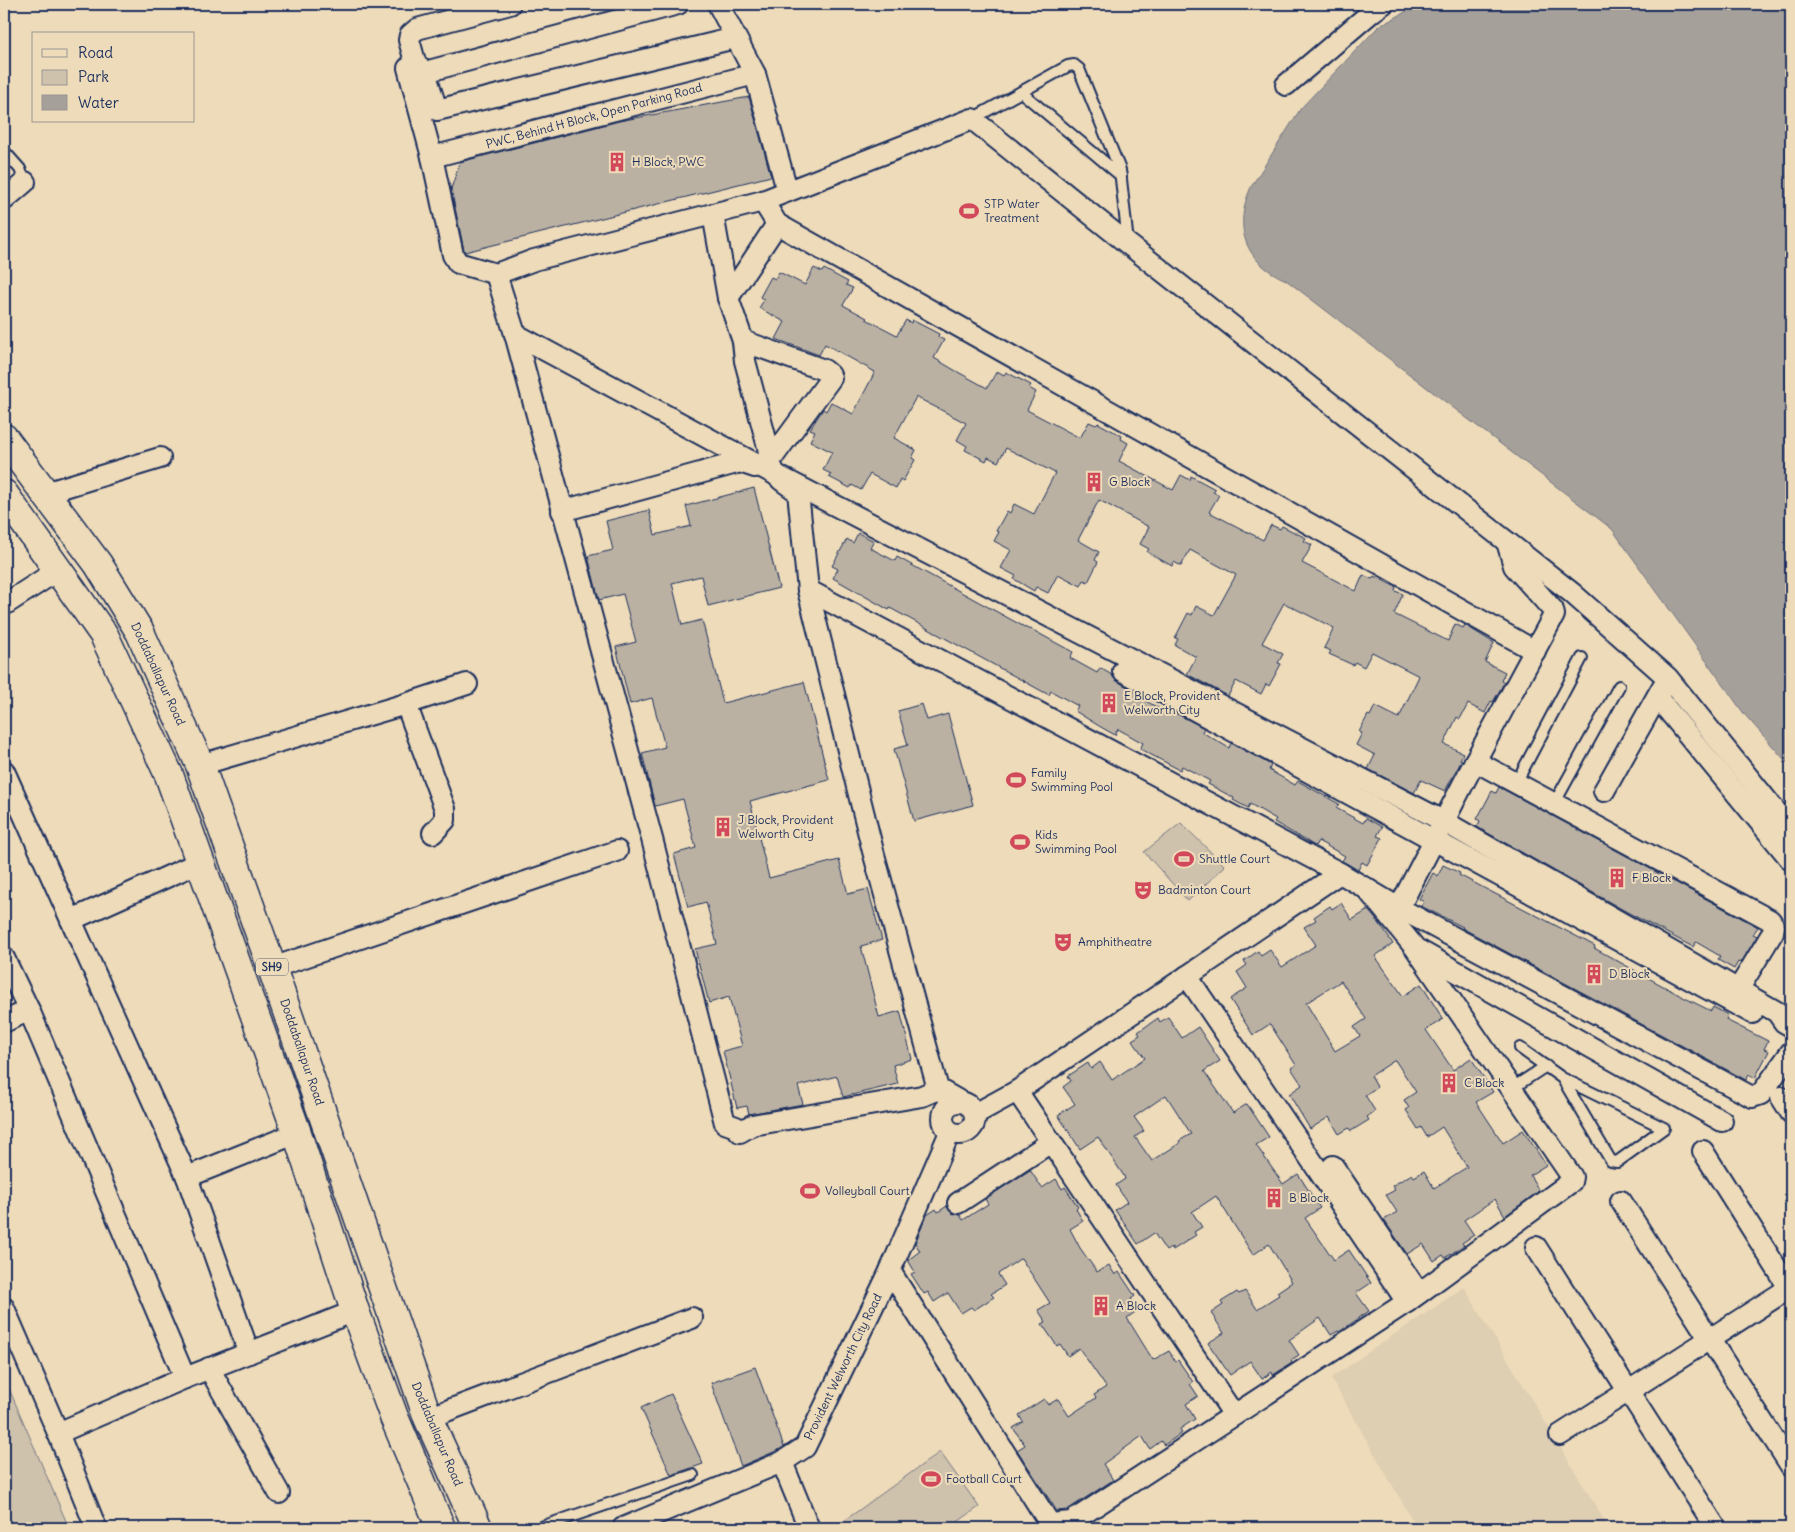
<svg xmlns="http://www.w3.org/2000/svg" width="1795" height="1532" font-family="Delius,sans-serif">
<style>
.built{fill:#deceb2}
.green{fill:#cfc2ac;stroke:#757885}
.water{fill:#a6a09a;stroke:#6e7382}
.building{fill:#bab1a3;stroke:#1b2f5e;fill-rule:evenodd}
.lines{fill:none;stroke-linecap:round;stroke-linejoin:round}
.lane-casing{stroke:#1b2f5e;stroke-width:14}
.street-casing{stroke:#1b2f5e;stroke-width:24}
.primary-casing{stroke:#1b2f5e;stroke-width:31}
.lane{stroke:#eedbb9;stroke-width:10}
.street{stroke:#eedbb9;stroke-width:20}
.primary{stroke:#eedbb9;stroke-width:28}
.labels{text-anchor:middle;stroke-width:4;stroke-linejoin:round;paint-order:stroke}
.shield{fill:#eedbb9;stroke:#5a6379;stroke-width:1}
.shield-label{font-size:11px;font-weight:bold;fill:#1b2f5e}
.street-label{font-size:12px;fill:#1b2f5e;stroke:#eedbb9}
.poi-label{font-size:12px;fill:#1b2f5e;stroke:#eedbb9;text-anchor:start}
</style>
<rect width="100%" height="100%" fill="#eedbb9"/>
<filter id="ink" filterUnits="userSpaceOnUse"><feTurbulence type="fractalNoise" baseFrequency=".02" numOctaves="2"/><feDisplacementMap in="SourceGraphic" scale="10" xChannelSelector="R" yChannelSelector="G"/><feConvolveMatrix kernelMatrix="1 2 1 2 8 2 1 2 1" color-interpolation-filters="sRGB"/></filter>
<g filter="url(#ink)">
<path class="built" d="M1464,1287L1609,1528H1417L1331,1378Z"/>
<g class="green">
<path d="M1181,823L1225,866L1188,901L1144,852Z"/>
<path d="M4,1377L69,1528H4Z"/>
<path d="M940,1452L979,1507L949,1528H834Z"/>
</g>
<path class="water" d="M1420,4H1791V767L1745,715L1612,529L1286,280C1244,262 1233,227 1251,187L1301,108L1378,27Z"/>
<g class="building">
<path d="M749,97L771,176L465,252L464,250L451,189L460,162L619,121Z"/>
<path d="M814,268L822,272L824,269L848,282L846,285L853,288L843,305L867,318L866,319L897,335L906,320L911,323L912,320L939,334L938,337L944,340L934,358L956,371L987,388L997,371L1004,375L1006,372L1031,385L1029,388L1036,392L1027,410L1080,438L1089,422L1096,425L1098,423L1122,436L1121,439L1128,443L1119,461L1173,490L1181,475L1190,480L1191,476L1215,489L1213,492L1219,495L1209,512L1263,540L1271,525L1280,529L1282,526L1306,538L1304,541L1312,545L1302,563L1356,591L1363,575L1372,579L1374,576L1396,587L1395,591L1403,594L1394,614L1448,641L1455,624L1463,628L1465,625L1494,643L1485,662L1505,672L1501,681L1504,683L1493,702L1491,701L1485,713L1468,704L1460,719L1457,717L1444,744L1463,753L1460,760H1462L1445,791L1421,780L1414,793L1368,769L1375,755L1356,745L1362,733L1359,732L1368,715L1370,716L1375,706L1399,718L1419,676L1372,652L1364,667L1355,662L1353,665L1329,654L1331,651L1324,648L1334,628L1284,603L1262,643L1283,654L1278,663L1281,664L1269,686L1266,684L1261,694L1236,681L1228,696L1187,674L1196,657L1175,645L1178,639L1175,638L1188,613L1192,615L1196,606L1214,615L1236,575L1190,550L1181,566L1174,562L1172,566L1147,552L1149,549L1140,544L1149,527L1099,500L1078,540L1099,552L1095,560L1098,562L1088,582L1084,580L1081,586L1058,574L1048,593L1036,587L1034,591L1014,579L1016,576L1001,568L1011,550L994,541L999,532L996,531L1007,511L1010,513L1014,504L1034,514L1055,473L1006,448L998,462L988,457L986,461L965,450L967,446L957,440L966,423L916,397L894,438L916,450L912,458L915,460L903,481L900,479L896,488L870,474L861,490L852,485L850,488L829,477L831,474L823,470L832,452L810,441L815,431L810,429L823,409L826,411L831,402L853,414L875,372L825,344L819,355L776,339L785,322L759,308L764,300L760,297L771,277L775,279L779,272L805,285Z"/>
<path d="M754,488L779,588L708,606L701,576L672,583L682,625L702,620L723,703L804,682L829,780L750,801L769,878L839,860L848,894L868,889L882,940L861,946L879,1017L900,1011L912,1059L893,1065L898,1084L843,1097L837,1076L798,1086L803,1104L749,1114L747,1106L737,1108L723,1051L742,1046L729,997L709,1003L695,949L717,944L706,902L688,907L674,854L696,848L683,799L655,806L642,753L665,747L652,698L630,704L616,647L636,642L623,594L599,600L588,556L613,550L606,521L649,510L655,535L691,526L686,506Z"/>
<path d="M858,533L874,541L870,548L895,561L897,557L1030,630L1031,629L1058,644L1073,652L1070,658L1097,673L1100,668L1112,675L1117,681L1138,693L1137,696L1162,710L1164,707L1204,728L1202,732L1229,748L1231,743L1271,765L1269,770L1295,785L1298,781L1339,804L1336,808L1363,823L1366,818L1382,827L1377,836L1382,838L1367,865L1362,862L1358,870L1342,861L1345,856L1318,841L1315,846L1274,822L1276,819L1250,804L1248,808L1233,800L1234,798L1208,784L1210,781L1182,766L1180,770L1140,749L1143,743L1118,729L1115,735L1099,726L1075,711L1078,706L1051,691L1049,695L890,608L889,610L833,578L838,569L832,566L847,539L853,543Z"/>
<path d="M922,704L927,720L948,714L973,805L914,821L894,749L908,745L898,711Z"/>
<path d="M1499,787L1758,927L1753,934L1757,936L1741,963L1738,962L1734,969L1718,960L1720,956L1696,942L1693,947L1627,912L1477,827L1480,821L1477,819L1492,791L1496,793Z"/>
<path d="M1443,865L1460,873L1459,875L1595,946L1594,948L1683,997L1711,1011L1713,1007L1728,1015L1726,1020L1768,1041L1764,1049L1769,1051L1755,1078L1749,1075L1746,1080L1462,928L1463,927L1421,906L1424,902L1419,899L1433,873L1438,876Z"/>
<path d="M1341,903L1352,920L1368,910L1379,923L1393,944L1375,956L1403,996L1421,984L1443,1019L1426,1030L1453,1070L1471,1058L1493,1092L1476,1102L1503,1143L1523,1130L1546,1165L1530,1175L1539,1191L1505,1216L1495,1199L1464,1220L1474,1235L1462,1243L1464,1245L1445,1258L1443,1255L1434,1261L1423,1244L1407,1254L1384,1220L1397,1212L1386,1195L1395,1190L1392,1186L1412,1174L1414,1177L1424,1171L1434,1188L1467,1167L1442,1127L1427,1137L1421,1127L1418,1129L1406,1110L1409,1108L1404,1100L1416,1092L1395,1060L1371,1076L1377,1087L1365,1095L1375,1111L1367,1117L1369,1120L1351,1131L1349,1128L1339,1134L1329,1117L1310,1129L1289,1094L1302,1085L1291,1068L1296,1065L1270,1024L1253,1035L1230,999L1247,988L1237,972L1247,965L1244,961L1258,951L1261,956L1270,950L1282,967L1316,945L1304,927L1316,920L1314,917L1330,906L1332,909ZM1341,981L1366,1019L1354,1027L1360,1036L1335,1051L1306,1003Z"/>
<path d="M1168,1017L1182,1038L1198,1027L1220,1061L1204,1071L1233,1113L1247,1104L1269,1137L1256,1145L1283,1184L1298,1174L1320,1208L1305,1218L1334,1260L1349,1250L1371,1283L1356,1293L1369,1311L1339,1332L1338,1331L1331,1335L1320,1318L1289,1340L1299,1355L1291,1360L1292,1363L1273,1375L1272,1372L1262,1379L1250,1361L1230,1375L1208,1343L1224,1333L1211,1313L1223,1305L1221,1302L1237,1292L1239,1294L1245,1291L1257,1309L1279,1295L1277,1292L1292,1282L1269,1244L1253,1255L1216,1196L1192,1212L1202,1227L1194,1232L1196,1235L1173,1250L1172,1247L1166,1251L1154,1233L1138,1244L1115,1210L1127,1202L1116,1185L1125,1179L1124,1176L1098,1137L1080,1149L1058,1115L1075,1104L1063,1087L1071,1081L1068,1076L1088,1063L1091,1069L1100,1062L1112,1080L1145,1058L1132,1040L1140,1035L1138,1032L1158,1018L1160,1022ZM1166,1095L1191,1134L1179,1141L1180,1143L1152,1161L1135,1137L1144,1131L1134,1117Z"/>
<path d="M1030,1170L1042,1188L1056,1179L1062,1189L1065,1187L1078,1207L1076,1209L1083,1221L1070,1229L1080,1248L1097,1272L1109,1265L1115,1275L1119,1272L1135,1296L1131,1299L1138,1310L1127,1318L1153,1360L1169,1351L1176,1362L1178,1360L1193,1382L1190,1384L1198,1396L1186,1404L1195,1419L1180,1429L1182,1433L1164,1445L1161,1441L1150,1449L1142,1436L1103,1464L1113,1480L1067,1510L1057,1511L1017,1450L1025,1445L1013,1428L1023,1422L1019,1415L1044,1399L1048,1405L1058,1399L1069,1416L1096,1398L1094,1395L1106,1387L1079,1348L1068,1356L1060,1344L1057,1346L1042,1324L1046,1322L1038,1310L1050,1303L1021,1258L998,1274L1005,1285L991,1294L994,1297L974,1310L971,1307L961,1313L948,1293L934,1302L928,1292L924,1294L911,1274L915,1272L908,1260L920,1251L915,1243L927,1215L936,1209L938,1212L947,1206L952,1213L960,1215L963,1220L988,1204L985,1199Z"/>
<path d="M755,1367L784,1447L776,1451L741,1466L711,1383Z"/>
<path d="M671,1394L703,1464L671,1475L641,1408Z"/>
</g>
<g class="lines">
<defs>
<g id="lane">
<path d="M1021,92L1121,176"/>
<path d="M972,119L1068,66L1074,65L1079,69L1120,170L1128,243"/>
<path d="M4,151L20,169L25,182"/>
<path d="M1516,783L1582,658"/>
<path d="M1554,804L1619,686"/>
<path d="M1520,1048L1562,1078L1664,1128L1617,1162L1611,1161L1562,1078"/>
<path d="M1511,1089L1546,1066"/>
<path d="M538,1528L693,1475"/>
</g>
<g id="street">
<path d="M718,4L755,74L787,190"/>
<path d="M416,65L409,40L410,35L417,29L510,4"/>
<path d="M425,72L437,110L735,38"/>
<path d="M1286,85L1373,11L1383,4"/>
<path d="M432,157L755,74"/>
<path d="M4,200L25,182"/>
<path d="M763,201L777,224L1535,651"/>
<path d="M713,214L728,298L743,341L745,361L768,447C771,476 776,476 798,492L808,590L873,851L938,1089L961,1102"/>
<path d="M496,274L458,263L453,255L432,157L408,68L416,65L425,72L678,4"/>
<path d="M728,298L777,224"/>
<path d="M515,334L767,470L1443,821L1777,1012L1784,1022L1791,1026"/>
<path d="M743,341L824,370L830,375L831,378L770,461"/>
<path d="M45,493L160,458"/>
<path d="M562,511L740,462L755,467"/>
<path d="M808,590L1340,873L1399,908L1752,1097L1761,1094L1791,1052"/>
<path d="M4,605L58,570"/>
<path d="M1123,671L1752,1013"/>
<path d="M1657,697L1791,860"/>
<path d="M406,704L445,809V820L433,833"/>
<path d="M1475,761L1770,920L1774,926L1773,932L1738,990"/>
<path d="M200,765L406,704L467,684"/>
<path d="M4,771L71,920"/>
<path d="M1604,791L1663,686"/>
<path d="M200,862L71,920L187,1177L297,1133"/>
<path d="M1399,908L1475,761L1554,615L1553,610L1514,566L1507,542"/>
<path d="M1420,951L1722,1121"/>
<path d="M4,958L29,1010L185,1378"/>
<path d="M272,968L617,851"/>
<path d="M1187,976L1407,1302"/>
<path d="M4,1022L29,1010"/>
<path d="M938,1089L922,1096L752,1125L740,1132L736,1127L725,1123L652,839L515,334L496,274L534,260L763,201L972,119L1128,244L1572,593L1668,678L1791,830"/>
<path d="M1017,1091L1234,1415"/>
<path d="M1781,1097L1791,1113"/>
<circle cx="959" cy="1118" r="16"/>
<path d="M975,1114L1017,1091L1340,873"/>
<path d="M1703,1151L1791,1291"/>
<path d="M1333,1166L1419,1293"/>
<path d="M187,1177L249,1353"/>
<path d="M1621,1201L1791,1466"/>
<path d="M958,1203L1051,1142"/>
<path d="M1536,1247L1716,1528"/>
<path d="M890,1271L1050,1524L1071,1522L1407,1302L1571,1182L1572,1177L1416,949L1366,888"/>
<path d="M4,1308L58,1433L96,1528"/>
<path d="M209,1368L279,1493"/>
<path d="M428,1418L692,1318"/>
<path d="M58,1433L185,1378L355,1311"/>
<path d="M1560,1435L1791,1287"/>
<path d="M782,1462L809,1528"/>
<path d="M623,1528L782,1462L805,1447L890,1271L950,1132"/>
</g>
<g id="primary">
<path d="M4,438L98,564L140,632L200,765L272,968L428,1418L478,1528"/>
<path d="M4,494L104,635L169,775L297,1133L355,1311L394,1417L441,1528"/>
</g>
</defs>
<use href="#lane" class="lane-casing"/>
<use href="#street" class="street-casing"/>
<use href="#primary" class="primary-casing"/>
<use href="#lane" class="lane"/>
<use href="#street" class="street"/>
<use href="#primary" class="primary"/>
</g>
</g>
<defs>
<symbol id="building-bare" viewBox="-9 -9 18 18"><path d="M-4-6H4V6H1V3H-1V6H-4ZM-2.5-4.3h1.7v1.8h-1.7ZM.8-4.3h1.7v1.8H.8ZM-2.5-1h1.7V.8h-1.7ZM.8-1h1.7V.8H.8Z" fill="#d1495b" stroke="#eedbb9" stroke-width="2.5" paint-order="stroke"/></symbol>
<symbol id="stadium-bare" viewBox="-9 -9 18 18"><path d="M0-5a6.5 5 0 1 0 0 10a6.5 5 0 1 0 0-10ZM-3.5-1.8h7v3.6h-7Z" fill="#d1495b" stroke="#eedbb9" stroke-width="2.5" paint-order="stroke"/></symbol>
<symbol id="theatre-bare" viewBox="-9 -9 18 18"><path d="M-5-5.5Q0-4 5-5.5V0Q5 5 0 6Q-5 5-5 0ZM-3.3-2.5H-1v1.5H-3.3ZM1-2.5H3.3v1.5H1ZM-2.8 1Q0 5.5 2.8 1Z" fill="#d1495b" stroke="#eedbb9" stroke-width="2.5" paint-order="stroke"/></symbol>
</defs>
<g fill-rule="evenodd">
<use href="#building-bare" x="603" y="148" width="28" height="28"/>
<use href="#stadium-bare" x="955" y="197" width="28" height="28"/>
<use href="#building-bare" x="1080" y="468" width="28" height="28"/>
<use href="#building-bare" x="1095" y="689" width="28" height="28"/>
<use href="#stadium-bare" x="1002" y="766" width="28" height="28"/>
<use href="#building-bare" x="709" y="813" width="28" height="28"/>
<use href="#stadium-bare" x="1006" y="828" width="28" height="28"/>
<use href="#stadium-bare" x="1170" y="845" width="28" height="28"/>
<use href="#building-bare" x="1603" y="864" width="28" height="28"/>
<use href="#theatre-bare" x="1129" y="876" width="28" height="28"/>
<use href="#theatre-bare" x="1049" y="928" width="28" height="28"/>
<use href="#building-bare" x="1580" y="960" width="28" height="28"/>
<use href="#building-bare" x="1435" y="1069" width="28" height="28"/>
<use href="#stadium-bare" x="796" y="1177" width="28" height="28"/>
<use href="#building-bare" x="1260" y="1184" width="28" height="28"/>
<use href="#building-bare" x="1087" y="1292" width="28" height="28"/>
<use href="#stadium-bare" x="917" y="1465" width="28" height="28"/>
</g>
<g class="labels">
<rect class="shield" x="256" y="958.5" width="32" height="17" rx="4"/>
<g class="shield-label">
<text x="272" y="971">SH9</text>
</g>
<g class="street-label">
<text transform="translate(594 116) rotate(-15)" y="4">PWC, Behind H Block, Open Parking Road</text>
<text transform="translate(158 674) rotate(65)" y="4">Doddaballapur Road</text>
<text transform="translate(302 1052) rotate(71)" y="4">Doddaballapur Road</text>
<text transform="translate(843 1367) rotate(-64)" y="4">Provident Welworth City Road</text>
<text transform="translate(437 1434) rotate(67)" y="4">Doddaballapur Road</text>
</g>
<g class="poi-label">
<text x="632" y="166">H Block, PWC</text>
<text x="984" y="208">STP Water<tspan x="984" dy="14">Treatment</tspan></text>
<text x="1109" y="486">G Block</text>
<text x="1124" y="700">E Block, Provident<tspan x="1124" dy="14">Welworth City</tspan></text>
<text x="1031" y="777">Family<tspan x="1031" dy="14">Swimming Pool</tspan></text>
<text x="738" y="824">J Block, Provident<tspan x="738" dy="14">Welworth City</tspan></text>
<text x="1035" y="839">Kids<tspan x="1035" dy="14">Swimming Pool</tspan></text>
<text x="1199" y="863">Shuttle Court</text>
<text x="1632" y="882">F Block</text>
<text x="1158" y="894">Badminton Court</text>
<text x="1078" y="946">Amphitheatre</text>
<text x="1609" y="978">D Block</text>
<text x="1464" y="1087">C Block</text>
<text x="825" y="1195">Volleyball Court</text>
<text x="1289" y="1202">B Block</text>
<text x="1116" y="1310">A Block</text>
<text x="946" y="1483">Football Court</text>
</g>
</g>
<rect width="1795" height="1532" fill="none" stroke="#eedbb9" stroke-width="20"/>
<rect x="10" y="10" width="1775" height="1512" fill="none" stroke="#1b2f5e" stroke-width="2" filter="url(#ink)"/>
<rect x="32" y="32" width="162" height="90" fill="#eedbb9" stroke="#9a9695"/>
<rect x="42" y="49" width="25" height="8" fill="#eedbb9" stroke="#9a9695"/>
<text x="78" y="58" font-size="15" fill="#1b2f5e">Road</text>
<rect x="42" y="70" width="25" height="15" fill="#cfc2ac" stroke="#9a9695"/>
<text x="78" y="82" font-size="15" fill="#1b2f5e">Park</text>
<rect x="42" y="95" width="25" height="15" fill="#a6a09a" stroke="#9a9695"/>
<text x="78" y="108" font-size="15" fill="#1b2f5e">Water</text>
</svg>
